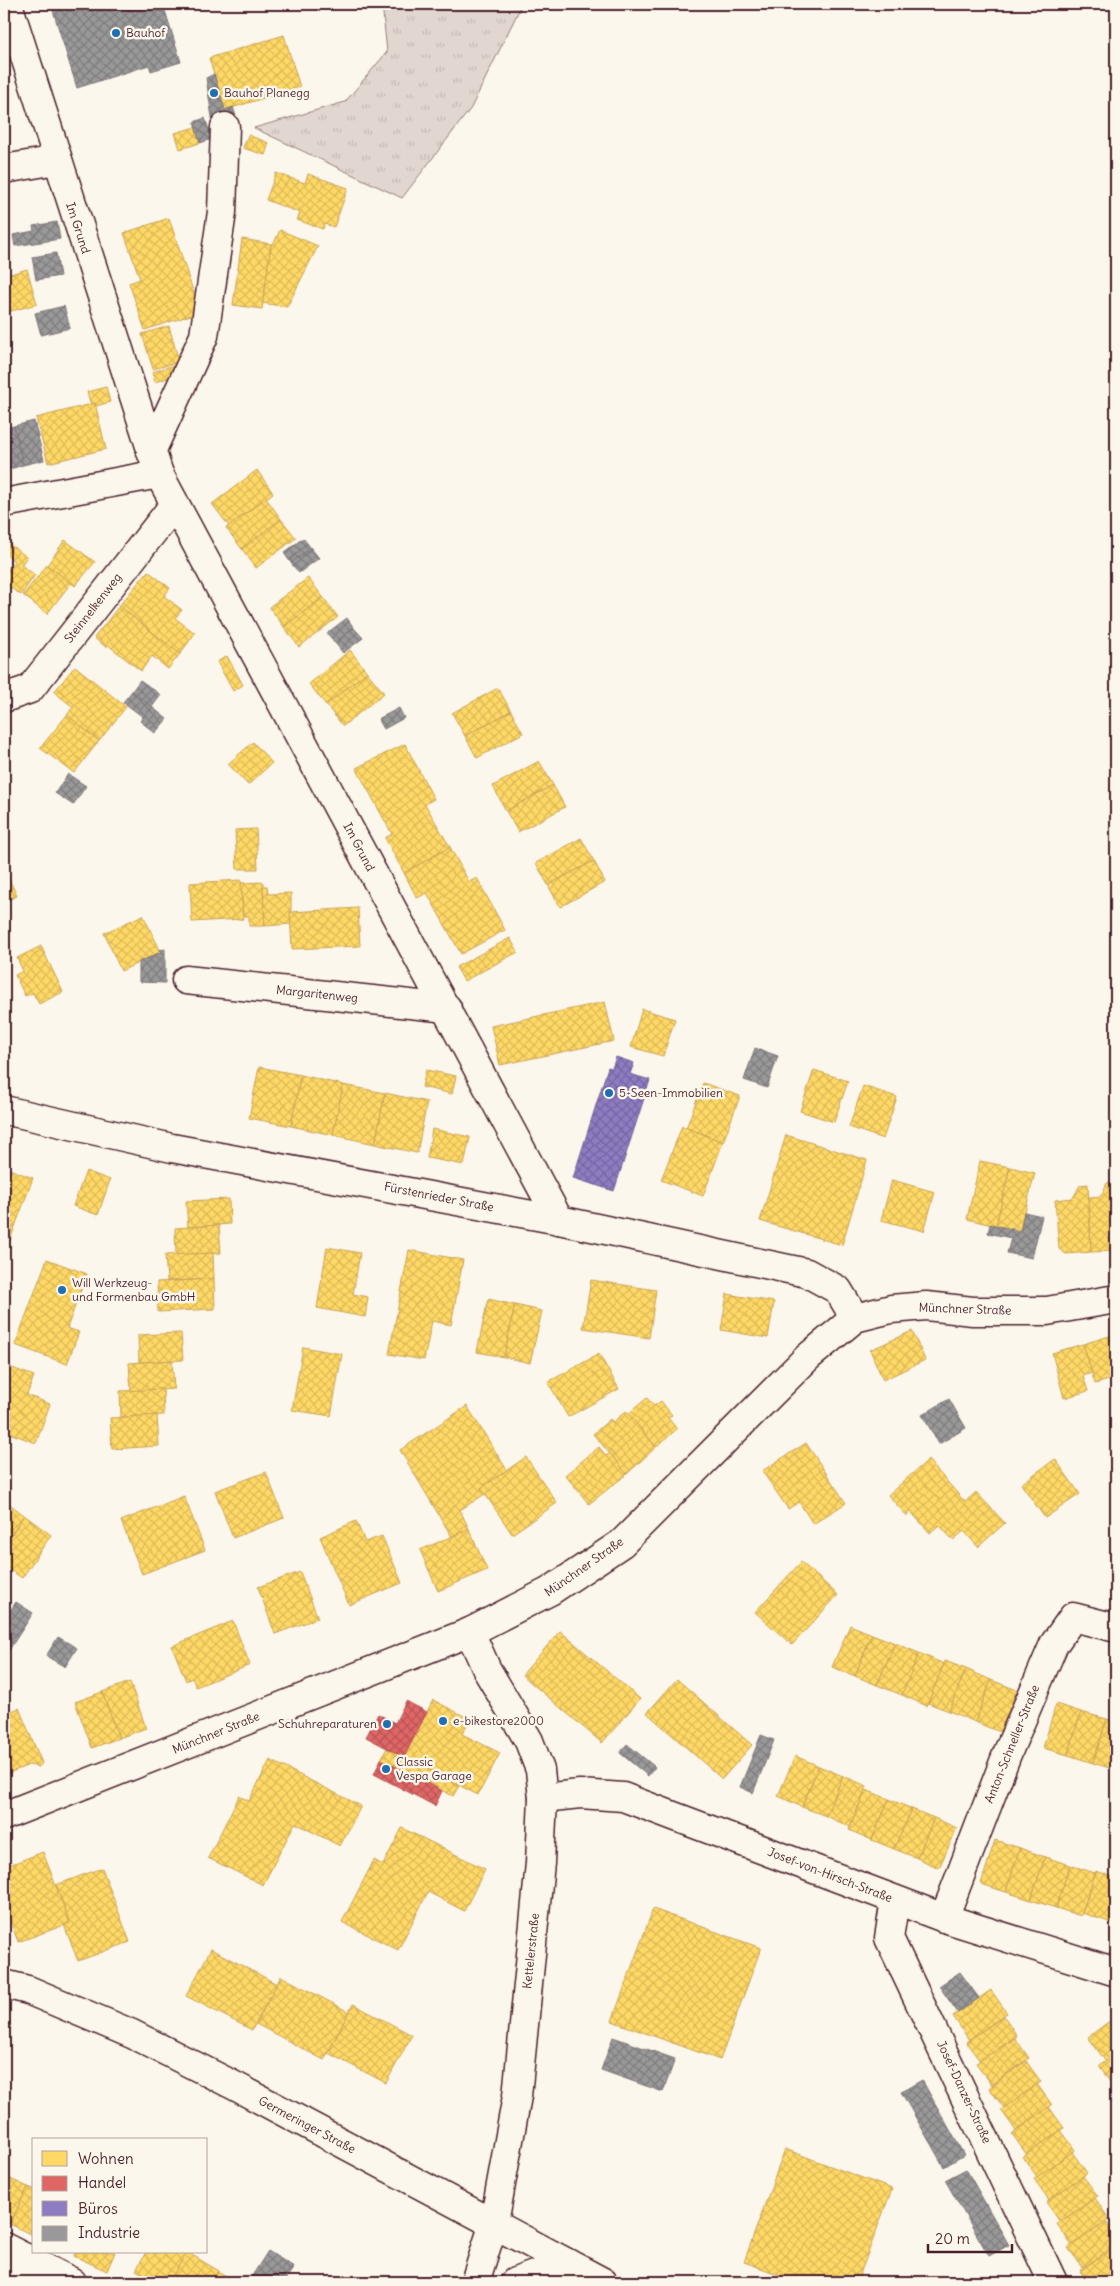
<svg xmlns="http://www.w3.org/2000/svg" width="1120" height="2286" font-family="Delius,sans-serif">
<style>
.grass{fill:url(#grass-tufts);stroke:#967b7e}
.homes{fill:url(#homes-cross-hatch);stroke:#c9a154}
.shops{fill:url(#shops-cross-hatch);stroke:#b35154}
.offices{fill:url(#offices-cross-hatch);stroke:#7a6095}
.industry{fill:url(#industry-cross-hatch);stroke:#817478}
.lines{fill:none;stroke-linecap:round;stroke-linejoin:round}
.street-casing{stroke:#4a1f2b;stroke-width:31}
.secondary-casing{stroke:#4a1f2b;stroke-width:31}
.street{stroke:#fbf7ec;stroke-width:28}
.secondary{stroke:#fbf7ec;stroke-width:28}
.poi-dot{fill:#1f6fb2;stroke:#fbf7ec;stroke-width:2}
.labels{text-anchor:middle;stroke-width:5;stroke-linejoin:round;paint-order:stroke}
.poi-label{font-size:12px;fill:#4a1f2b;stroke:#fbf7ec;text-anchor:start}
.street-label{font-size:12px;fill:#4a1f2b;stroke:#fbf7ec}
</style>
<defs>
<pattern id="grass-tufts" width="24" height="20" patternUnits="userSpaceOnUse" patternTransform="scale(1.25)"><rect width="24" height="20" fill="#e2d7d0"/><path d="M3 7l-1-3M5 7V3M7 7l1-3M15 17l-1-3M17 17v-4M19 17l1-3" fill="none" stroke="#c3b8b3"/></pattern>
<pattern id="homes-cross-hatch" width="8" height="8" patternUnits="userSpaceOnUse" patternTransform="scale(1.25)"><rect width="8" height="8" fill="#ffd966"/><path d="M0 0l8 8M0 8l8-8" fill="none" stroke="#dcba59"/></pattern>
<pattern id="shops-cross-hatch" width="8" height="8" patternUnits="userSpaceOnUse" patternTransform="scale(1.25)"><rect width="8" height="8" fill="#e06666"/><path d="M0 0l8 8M0 8l8-8" fill="none" stroke="#b85354"/></pattern>
<pattern id="offices-cross-hatch" width="8" height="8" patternUnits="userSpaceOnUse" patternTransform="scale(1.25)"><rect width="8" height="8" fill="#8e7cc3"/><path d="M0 0l8 8M0 8l8-8" fill="none" stroke="#76659f"/></pattern>
<pattern id="industry-cross-hatch" width="8" height="8" patternUnits="userSpaceOnUse" patternTransform="scale(1.25)"><rect width="8" height="8" fill="#999"/><path d="M0 0l8 8M0 8l8-8" fill="none" stroke="#7f7c7d"/></pattern>
</defs>
<rect width="100%" height="100%" fill="#fbf7ec"/>
<filter id="ink" filterUnits="userSpaceOnUse"><feTurbulence type="fractalNoise" baseFrequency=".02" numOctaves="2"/><feDisplacementMap in="SourceGraphic" scale="10" xChannelSelector="R" yChannelSelector="G"/><feConvolveMatrix kernelMatrix="1 2 1 2 8 2 1 2 1" color-interpolation-filters="sRGB"/></filter>
<g filter="url(#ink)">
<path class="grass" d="M382,4H522L471,108L402,198L254,128L345,102L387,52Z"/>
<g class="homes">
<path d="M284,35L300,87L225,110L209,58Z"/>
<path d="M4,124L8,147L4,148Z"/>
<path d="M195,127L200,143L180,149L175,133Z"/>
<path d="M248,135L269,143L265,155L243,148Z"/>
<path d="M276,173L305,183L308,174L348,188L334,227L324,224L323,229L297,220L300,213L266,200Z"/>
<path d="M169,218L200,312L145,330L129,283L140,279L124,233Z"/>
<path d="M280,230L318,246L287,307L262,303L271,244L274,243Z"/>
<path d="M242,239L271,244L262,309L233,305Z"/>
<path d="M27,269L37,304L4,313V276Z"/>
<path d="M169,326L179,362L153,369L142,334Z"/>
<path d="M4,336L7,351L4,352Z"/>
<path d="M175,365L178,375L155,382L152,372Z"/>
<path d="M106,387L110,402L96,406L95,403L91,405L87,392Z"/>
<path d="M95,403L106,449L48,463L36,418Z"/>
<path d="M257,470L273,493L229,526L212,504Z"/>
<path d="M266,498L281,519L242,549L226,528Z"/>
<path d="M281,519L296,538L256,568L242,549Z"/>
<path d="M65,540L95,562L75,586L47,565Z"/>
<path d="M9,544L27,557L21,565L35,575L21,595L4,583V576L14,561L4,553Z"/>
<path d="M47,565L71,583L47,614L23,595Z"/>
<path d="M148,571L170,588L164,596L182,610L175,618L195,633L180,654L119,606Z"/>
<path d="M308,578L323,597L284,627L269,607Z"/>
<path d="M323,597L338,617L299,647L284,627Z"/>
<path d="M119,606L180,654L168,669L152,656L141,671L108,645L106,647L94,638Z"/>
<path d="M350,650L367,672L326,705L309,684Z"/>
<path d="M227,656L243,685L233,691L217,662Z"/>
<path d="M75,666L126,707L99,741L67,715L73,707L54,692Z"/>
<path d="M367,672L384,693L343,726L326,705Z"/>
<path d="M498,688L511,711L465,736L452,713Z"/>
<path d="M511,711L523,733L477,758L465,736Z"/>
<path d="M67,715L99,741L74,773L40,748Z"/>
<path d="M253,742L272,763L248,785L228,764Z"/>
<path d="M405,744L434,799L425,804L450,847L404,873L385,838L392,834L356,768Z"/>
<path d="M539,761L553,785L506,811L493,786Z"/>
<path d="M553,785L565,807L518,832L506,811Z"/>
<path d="M256,829L258,869H237L235,830Z"/>
<path d="M581,838L594,861L548,885L536,863Z"/>
<path d="M450,847L469,882L477,878L505,930L461,954L427,893L417,898L404,873Z"/>
<path d="M594,861L605,882L560,907L548,885Z"/>
<path d="M4,868L17,896L4,902Z"/>
<path d="M241,880L243,919L192,922L190,883Z"/>
<path d="M263,882L265,926H249V916H243L241,883Z"/>
<path d="M263,886H267L268,894L291,893V924L265,926Z"/>
<path d="M358,908L360,946L292,949L290,912Z"/>
<path d="M143,915L161,952L121,971L104,933Z"/>
<path d="M510,938L518,952L464,981L456,967Z"/>
<path d="M41,946L63,992L39,1004L33,993L25,996L15,975L23,971L17,958Z"/>
<path d="M605,1002L614,1041L500,1065L491,1026Z"/>
<path d="M642,1009L675,1019L663,1056L631,1047Z"/>
<path d="M259,1067L301,1075L291,1126L249,1118Z"/>
<path d="M426,1070L456,1076L452,1094L422,1087Z"/>
<path d="M814,1070L848,1081L834,1122L800,1111Z"/>
<path d="M301,1075L343,1085L333,1135L291,1126Z"/>
<path d="M703,1083L740,1096L723,1142L686,1128Z"/>
<path d="M343,1085L385,1093L375,1144L333,1135Z"/>
<path d="M863,1086L897,1097L883,1139L849,1127Z"/>
<path d="M385,1093L427,1102L417,1153L375,1144Z"/>
<path d="M682,1126L723,1142L703,1196L661,1180Z"/>
<path d="M432,1129L470,1137L464,1165L427,1158Z"/>
<path d="M786,1135L867,1160L842,1245L760,1221Z"/>
<path d="M980,1161L1010,1167L996,1226L967,1219Z"/>
<path d="M4,1167L33,1178L6,1251L4,1250Z"/>
<path d="M1010,1167L1035,1173L1020,1231L996,1226Z"/>
<path d="M86,1171L110,1180L98,1215L73,1206Z"/>
<path d="M1116,1176V1225L1112,1177Z"/>
<path d="M892,1180L935,1192L924,1231L881,1220Z"/>
<path d="M1112,1182L1116,1251L1091,1252L1089,1197L1101,1196L1107,1183Z"/>
<path d="M1088,1184L1091,1252L1066,1254L1059,1249L1055,1200L1073,1198L1080,1185Z"/>
<path d="M229,1199L230,1224L188,1227L186,1201Z"/>
<path d="M219,1225L221,1253L176,1255L175,1228Z"/>
<path d="M327,1247L360,1253L353,1294L368,1297L365,1317L317,1308Z"/>
<path d="M409,1250L463,1260L451,1325L432,1321L424,1360L389,1354Z"/>
<path d="M213,1253L214,1279L167,1281L165,1255Z"/>
<path d="M47,1259L87,1274L67,1328L79,1332L67,1364L15,1345Z"/>
<path d="M214,1279L215,1309L158,1312L157,1282Z"/>
<path d="M591,1280L656,1290L649,1338L583,1328Z"/>
<path d="M727,1294L774,1302L768,1338L721,1330Z"/>
<path d="M488,1299L515,1305L504,1357L477,1352Z"/>
<path d="M515,1305L542,1311L530,1363L504,1357Z"/>
<path d="M912,1331L925,1360L883,1380L870,1350Z"/>
<path d="M181,1333L183,1360L139,1362L138,1335Z"/>
<path d="M1116,1334V1378L1095,1384L1083,1344Z"/>
<path d="M1083,1344L1092,1373L1083,1376L1088,1391L1064,1398L1052,1353Z"/>
<path d="M303,1347L342,1354L331,1416L292,1410Z"/>
<path d="M599,1354L619,1389L568,1417L548,1382Z"/>
<path d="M172,1360L174,1389L131,1392L129,1363Z"/>
<path d="M4,1365L34,1376L27,1395L50,1404L36,1443L4,1431Z"/>
<path d="M163,1389L164,1415L121,1417L120,1391Z"/>
<path d="M647,1398L654,1406L661,1401L672,1415L668,1418L677,1429L656,1447L628,1414Z"/>
<path d="M467,1406L507,1470L481,1488L485,1494L460,1510L469,1529L452,1537L400,1450Z"/>
<path d="M626,1411L656,1447L627,1474L593,1434L610,1419L613,1422Z"/>
<path d="M157,1415L159,1446L112,1449L110,1418Z"/>
<path d="M806,1443L846,1503L813,1524L799,1502L788,1509L762,1471Z"/>
<path d="M599,1447L606,1456L610,1453L627,1474L589,1504L565,1475Z"/>
<path d="M526,1457L557,1503L512,1534L481,1488Z"/>
<path d="M1055,1459L1080,1494L1045,1518L1021,1484Z"/>
<path d="M928,1460L965,1502L976,1492L1005,1523L978,1547L964,1531L953,1540L939,1525L930,1533L911,1512L907,1516L888,1495Z"/>
<path d="M266,1472L284,1518L233,1538L215,1491Z"/>
<path d="M184,1496L205,1550L142,1574L121,1521Z"/>
<path d="M4,1500L24,1515L4,1546Z"/>
<path d="M24,1515L51,1535L22,1578L4,1566V1546Z"/>
<path d="M356,1521L365,1542L382,1536L402,1583L349,1605L320,1537Z"/>
<path d="M469,1529L487,1570L438,1591L420,1550Z"/>
<path d="M801,1562L838,1595L792,1645L755,1612Z"/>
<path d="M300,1572L318,1618L275,1634L258,1587Z"/>
<path d="M233,1621L250,1665L196,1687L192,1678L186,1681L172,1646Z"/>
<path d="M850,1625L872,1634L855,1676L832,1667Z"/>
<path d="M560,1631L640,1699L602,1743L522,1675Z"/>
<path d="M872,1634L895,1643L877,1685L855,1676Z"/>
<path d="M895,1643L919,1653L902,1695L877,1685Z"/>
<path d="M919,1653L944,1664L927,1706L902,1695Z"/>
<path d="M945,1661L966,1669L949,1711L928,1703Z"/>
<path d="M966,1669L991,1680L975,1722L949,1711Z"/>
<path d="M677,1679L752,1745L722,1779L647,1713Z"/>
<path d="M991,1680L1017,1690L1000,1732L975,1722Z"/>
<path d="M130,1682L146,1728L119,1738L102,1692Z"/>
<path d="M102,1692L119,1738L92,1748L75,1702Z"/>
<path d="M433,1700L470,1719L462,1734L500,1753L478,1795L404,1757Z"/>
<path d="M1056,1704L1081,1712L1068,1755L1043,1748Z"/>
<path d="M19,1708L42,1763L39,1767L29,1765L4,1775V1714Z"/>
<path d="M1081,1712L1107,1719L1093,1763L1068,1755Z"/>
<path d="M1107,1719L1116,1722V1770L1093,1763Z"/>
<path d="M387,1748L459,1786L453,1796L381,1759Z"/>
<path d="M795,1756L819,1766L802,1807L778,1796Z"/>
<path d="M270,1760L361,1806L340,1846L295,1823L263,1885L208,1858L239,1796L249,1801Z"/>
<path d="M819,1766L843,1776L826,1816L802,1807Z"/>
<path d="M843,1776L867,1786L850,1827L826,1816Z"/>
<path d="M866,1790L889,1799L872,1840L849,1830Z"/>
<path d="M889,1799L912,1809L894,1849L872,1840Z"/>
<path d="M912,1809L934,1818L917,1858L894,1849Z"/>
<path d="M934,1818L957,1828L939,1868L917,1858Z"/>
<path d="M402,1828L485,1869L464,1911L428,1892L398,1950L342,1922L374,1860L383,1865Z"/>
<path d="M995,1840L1020,1848L1006,1892L981,1884Z"/>
<path d="M1020,1848L1045,1857L1031,1900L1006,1892Z"/>
<path d="M43,1852L70,1923L18,1942L4,1904V1867Z"/>
<path d="M1045,1857L1070,1865L1056,1908L1031,1900Z"/>
<path d="M1070,1865L1095,1873L1081,1916L1056,1908Z"/>
<path d="M102,1868L130,1942L78,1961L64,1925L70,1923L56,1885Z"/>
<path d="M1096,1871L1116,1878L1115,1924L1082,1913Z"/>
<path d="M653,1909L761,1948L720,2060L612,2021Z"/>
<path d="M211,1949L277,1984L252,2030L186,1996Z"/>
<path d="M281,1976L349,2012L324,2060L256,2024Z"/>
<path d="M991,1990L1007,2013L969,2040L953,2016Z"/>
<path d="M353,2004L412,2035L386,2083L328,2053Z"/>
<path d="M1004,2016L1017,2036L980,2061L966,2042Z"/>
<path d="M1111,2020L1116,2027V2054L1106,2062L1088,2037Z"/>
<path d="M1015,2038L1029,2058L992,2085L976,2063Z"/>
<path d="M1116,2054V2088L1115,2089L1099,2066Z"/>
<path d="M1026,2061L1041,2082L1004,2108L989,2088Z"/>
<path d="M1037,2084L1052,2105L1016,2131L1001,2110Z"/>
<path d="M1049,2107L1064,2128L1027,2155L1012,2134Z"/>
<path d="M1061,2130L1075,2150L1037,2177L1023,2157Z"/>
<path d="M785,2149L892,2189L857,2282H800L744,2262Z"/>
<path d="M1072,2152L1087,2173L1049,2200L1034,2179Z"/>
<path d="M4,2176L28,2187L10,2224L4,2222Z"/>
<path d="M1083,2176L1098,2196L1060,2222L1046,2202Z"/>
<path d="M28,2187L34,2189V2236L10,2224Z"/>
<path d="M1095,2198L1109,2219L1072,2246L1057,2224Z"/>
<path d="M1106,2222L1116,2236V2245L1083,2268L1068,2248Z"/>
<path d="M1116,2245V2276L1107,2282H1088L1080,2271Z"/>
<path d="M75,2252H115L107,2271L74,2256Z"/>
<path d="M146,2252H187L169,2282H156L136,2270Z"/>
<path d="M187,2252L219,2271L211,2282H169Z"/>
<path d="M218,2271L236,2282H211Z"/>
<path d="M1116,2276V2282H1107Z"/>
</g>
<g class="shops">
<path d="M406,1701L427,1712L404,1757L366,1737L378,1714L395,1723Z"/>
<path d="M381,1759L442,1791L435,1806L374,1774Z"/>
</g>
<path class="offices" d="M616,1057L634,1063L630,1074L650,1080L614,1191L573,1178L608,1067L612,1068Z"/>
<g class="industry">
<path d="M51,4H163L181,62L151,71L149,65L77,88Z"/>
<path d="M201,4H222L203,9Z"/>
<path d="M214,74L225,110L233,107L237,119L213,124L206,78Z"/>
<path d="M205,118L212,139L200,143L194,122Z"/>
<path d="M57,222L60,239L15,246L13,235L34,231L33,226Z"/>
<path d="M56,253L60,276L36,280L32,257Z"/>
<path d="M64,306L70,328L41,335L35,313Z"/>
<path d="M34,421L44,460L23,465L14,426Z"/>
<path d="M14,426L23,465L4,471V428Z"/>
<path d="M303,538L311,548L291,563L284,553Z"/>
<path d="M311,548L319,558L299,573L291,563Z"/>
<path d="M347,618L354,628L335,643L327,633Z"/>
<path d="M354,628L363,638L343,653L335,643Z"/>
<path d="M140,680L161,695L152,707L132,691Z"/>
<path d="M132,691L167,719L155,733L140,721L143,717L123,702Z"/>
<path d="M399,708L404,718L384,729L378,719Z"/>
<path d="M68,774L86,786L73,805L55,793Z"/>
<path d="M165,949V983L139,982V962L161,952L159,950Z"/>
<path d="M755,1048L778,1056L767,1088L744,1080Z"/>
<path d="M1024,1212L1042,1216L1032,1258L1007,1253L1011,1238L988,1233L990,1224L1020,1231Z"/>
<path d="M949,1399L966,1428L939,1444L922,1415Z"/>
<path d="M16,1602L33,1613L9,1650L4,1647V1620Z"/>
<path d="M58,1637L77,1648L65,1667L46,1656Z"/>
<path d="M761,1735L774,1740L753,1793L740,1787Z"/>
<path d="M627,1744L655,1767L648,1776L620,1753Z"/>
<path d="M960,1972L979,1998L958,2013L939,1986Z"/>
<path d="M613,2037L675,2059L663,2092L601,2070Z"/>
<path d="M922,2080L964,2155L944,2167L901,2092Z"/>
<path d="M966,2169L1009,2245L989,2256L945,2180Z"/>
<path d="M268,2251L294,2267L284,2282H248Z"/>
</g>
<g class="lines">
<defs>
<g id="street">
<path d="M8,4L159,474L559,1220"/>
<path d="M4,169L57,160"/>
<path d="M151,452L204,336L222,212L225,127"/>
<path d="M4,503L159,474"/>
<path d="M4,698L30,689L174,505"/>
<path d="M186,980L447,1008"/>
<path d="M4,1110L172,1148L559,1220L807,1273L838,1290L855,1318"/>
<path d="M470,1632L487,1670L529,1741L540,1770L543,1798L540,1863L517,2096L494,2223L475,2282"/>
<path d="M543,1798L580,1794L623,1797L944,1918L1116,1972"/>
<path d="M895,1900L889,1938L1053,2282"/>
<path d="M944,1918L1007,1754L1054,1644L1073,1617L1116,1628"/>
<path d="M4,2247L72,2282"/>
<path d="M14,2282L27,2258"/>
<path d="M515,2282L567,2263"/>
</g>
<g id="secondary">
<path d="M4,1816L470,1632L550,1591L622,1543L808,1357L855,1318L891,1309L926,1306L973,1311H1047L1116,1299"/>
<path d="M4,1984L28,1990L132,2034L235,2086L603,2282"/>
</g>
</defs>
<use href="#street" class="street-casing"/>
<use href="#secondary" class="secondary-casing"/>
<use href="#street" class="street"/>
<use href="#secondary" class="secondary"/>
</g>
</g>
<g class="poi-dot">
<circle cx="116" cy="33" r="5"/>
<circle cx="214" cy="93" r="5"/>
<circle cx="609" cy="1093" r="5"/>
<circle cx="62" cy="1290" r="5"/>
<circle cx="443" cy="1721" r="5"/>
<circle cx="387" cy="1724" r="5"/>
<circle cx="386" cy="1769" r="5"/>
</g>
<g class="labels">
<g class="poi-label">
<text x="126" y="37">Bauhof</text>
<text x="224" y="97">Bauhof Planegg</text>
<text x="619" y="1097">5-Seen-Immobilien</text>
<text x="72" y="1287">Will Werkzeug-<tspan x="72" dy="14">und Formenbau GmbH</tspan></text>
<text x="453" y="1725">e-bikestore2000</text>
<text x="377" y="1728" text-anchor="end">Schuhreparaturen</text>
<text x="396" y="1766">Classic<tspan x="396" dy="14">Vespa Garage</tspan></text>
</g>
<g class="street-label">
<text transform="translate(78 228) rotate(72)" y="4">Im Grund</text>
<text transform="translate(93 608) rotate(-52)" y="4">Steinnelkenweg</text>
<text transform="translate(359 847) rotate(62)" y="4">Im Grund</text>
<text transform="translate(317 994) rotate(6)" y="4">Margaritenweg</text>
<text transform="translate(439 1197) rotate(11)" y="4">Fürstenrieder Straße</text>
<text transform="translate(965 1309) rotate(2)" y="4">Münchner Straße</text>
<text transform="translate(584 1567) rotate(-35)" y="4">Münchner Straße</text>
<text transform="translate(216 1733) rotate(-22)" y="4">Münchner Straße</text>
<text transform="translate(1012 1744) rotate(-68)" y="4">Anton-Schneller-Straße</text>
<text transform="translate(830 1875) rotate(21)" y="4">Josef-von-Hirsch-Straße</text>
<text transform="translate(531 1951) rotate(-84)" y="4">Kettelerstraße</text>
<text transform="translate(964 2092) rotate(65)" y="4">Josef-Danzer-Straße</text>
<text transform="translate(307 2125) rotate(28)" y="4">Germeringer Straße</text>
</g>
</g>
<rect width="1120" height="2286" fill="none" stroke="#fbf7ec" stroke-width="20"/>
<rect x="10" y="10" width="1100" height="2266" fill="none" stroke="#4a1f2b" stroke-width="2" filter="url(#ink)"/>
<rect x="32" y="2138" width="175" height="115" fill="#fbf7ec" stroke="#b4a19f"/>
<rect x="42" y="2151" width="25" height="15" fill="#ffd966" stroke="#b4a19f"/>
<text x="78" y="2164" font-size="15" fill="#4a1f2b">Wohnen</text>
<rect x="42" y="2176" width="25" height="15" fill="#e06666" stroke="#b4a19f"/>
<text x="78" y="2188" font-size="15" fill="#4a1f2b">Handel</text>
<rect x="42" y="2201" width="25" height="15" fill="#8e7cc3" stroke="#b4a19f"/>
<text x="78" y="2214" font-size="15" fill="#4a1f2b">Büros</text>
<rect x="42" y="2226" width="25" height="15" fill="#999999" stroke="#b4a19f"/>
<text x="78" y="2238" font-size="15" fill="#4a1f2b">Industrie</text>
<path d="M928 2244v8h84v-8" fill="none" stroke="#4a1f2b" stroke-width="2.5"/>
<text x="935" y="2244" font-size="15" fill="#4a1f2b" stroke="#fbf7ec" stroke-width="4" paint-order="stroke">20 m</text>
</svg>
